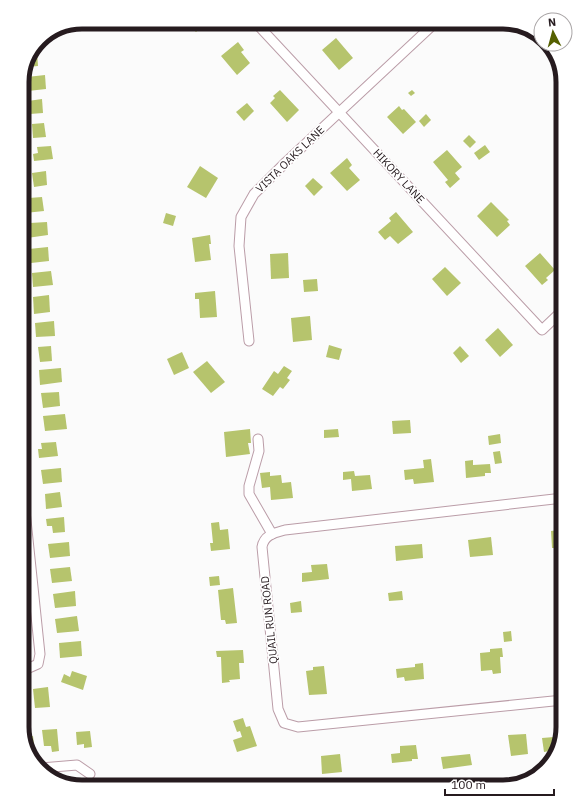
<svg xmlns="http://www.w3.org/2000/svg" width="585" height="809" font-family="'IBM Plex Sans',sans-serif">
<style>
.building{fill:#b6c46d}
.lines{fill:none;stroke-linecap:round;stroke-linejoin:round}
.minor-casing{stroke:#bb9da8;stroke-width:11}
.minor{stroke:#fff;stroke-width:9}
.labels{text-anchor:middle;stroke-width:3.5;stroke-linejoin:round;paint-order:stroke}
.street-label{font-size:11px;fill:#261b1f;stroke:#fff}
.rim{fill:none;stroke:#261b1f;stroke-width:5}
</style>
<rect width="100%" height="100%" fill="#fbfbfb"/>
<g class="building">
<path d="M144,22H155L149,28Z"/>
<path d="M186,22H206L196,32Z"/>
<path d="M481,22H496L488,29Z"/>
<path d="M336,38L353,58L339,70L322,50Z"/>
<path d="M238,42L244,50L241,52L250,63L237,75L221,56Z"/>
<path d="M35,52H37L38,66L27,67Z"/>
<path d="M557,58L561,73L552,63Z"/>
<path d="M45,75L46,89L28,91L27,77Z"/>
<path d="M280,90L299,110L287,122L270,103L275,98L273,96Z"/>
<path d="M412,90L415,93L411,96L408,93Z"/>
<path d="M42,99L43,113L30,114L28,101Z"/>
<path d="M247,103L254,111L244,121L236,112Z"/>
<path d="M399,106L402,110L404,109L416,122L403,134L387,117Z"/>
<path d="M426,114L431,120L424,127L419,121Z"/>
<path d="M44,123L46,137L33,138L32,124Z"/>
<path d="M469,135L476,142L470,148L463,141Z"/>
<path d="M485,145L490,152L479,160L474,153Z"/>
<path d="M51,146L53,159L34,161L33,154L38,153L37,147Z"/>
<path d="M447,150L462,167L455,173L460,179L450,188L445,182L448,180L433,162Z"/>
<path d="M347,158L352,165L349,168L360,180L347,191L330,173Z"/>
<path d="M200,166L218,178L206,198L187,187Z"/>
<path d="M46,171L47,185L34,187L32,173Z"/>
<path d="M313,178L323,187L314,196L305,186Z"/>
<path d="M42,197L44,211L25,213L24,205L29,204V198Z"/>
<path d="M491,202L509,220L507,221L510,225L497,237L477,216Z"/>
<path d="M396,212L413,232L398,244L390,236L385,240L378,232L391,221L389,218Z"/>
<path d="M166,213L176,216L173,226L163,223Z"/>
<path d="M47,222L48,235L27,238L26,229H31L30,223Z"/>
<path d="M210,235L211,244H209L211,260L195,262L192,238Z"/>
<path d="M48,247L49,261L31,263L29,249Z"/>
<path d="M288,253L289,278L271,279L270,254Z"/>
<path d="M540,253L555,270L546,278L548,280L542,285L525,266Z"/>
<path d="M445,267L461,283L447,296L432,279Z"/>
<path d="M51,271L53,285L33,287L32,273Z"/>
<path d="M317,279L318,291L304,292L303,280Z"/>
<path d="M215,291L217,317L200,318L199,299H195V293Z"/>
<path d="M49,295L50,312L34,314L33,297Z"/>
<path d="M310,316L312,340L293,342L291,318Z"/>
<path d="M54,321L55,336L36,337L35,323Z"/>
<path d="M498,328L513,345L500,357L485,340Z"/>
<path d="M329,345L342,349L339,360L326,357Z"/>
<path d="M51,346L52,361L40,362L38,347Z"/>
<path d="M460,346L469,356L461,363L453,353Z"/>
<path d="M182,352L189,368L174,375L167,359Z"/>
<path d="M207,361L225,382L211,393L193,372Z"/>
<path d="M284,366L292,371L287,378L290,380L283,389L280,387L273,396L262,389L274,371L278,374Z"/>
<path d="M61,368L62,382L40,385L39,370Z"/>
<path d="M59,392L60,406L43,408L41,393Z"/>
<path d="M65,414L67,429L45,431L43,416Z"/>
<path d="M410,420L411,433L393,434L392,421Z"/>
<path d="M250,429L251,443H248L250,454L226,457L224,432Z"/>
<path d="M338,429L339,437L324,438V430Z"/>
<path d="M500,434L501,443L489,445L488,436Z"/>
<path d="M56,442L58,456L39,458L38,449H42L41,443Z"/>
<path d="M500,451L502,463L495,464L493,452Z"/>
<path d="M431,459L434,482L414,484L413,479L405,480L404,470L424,468L423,460Z"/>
<path d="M473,460V465L490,464L491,473H485V476L466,478L465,461Z"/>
<path d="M61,468L62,482L43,484L41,470Z"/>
<path d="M354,471L355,476L370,475L372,489L352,491L351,479L343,480V472Z"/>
<path d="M270,472V476L281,475L282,483L291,482L293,498L271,500L270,487L262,488L260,473Z"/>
<path d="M60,492L62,507L46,509L45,494Z"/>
<path d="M64,517L65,532L53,533L52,526H47L46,519Z"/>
<path d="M219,522L220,530L228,529L230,549L211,551L210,543H213L211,523Z"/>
<path d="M559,530V535H563V548H552L551,531Z"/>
<path d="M491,537L493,555L470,557L468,540Z"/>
<path d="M69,542L70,556L50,558L48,544Z"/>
<path d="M422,544L423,558L396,561L395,546Z"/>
<path d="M327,564L329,579L302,582V573L312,572L311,565Z"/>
<path d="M70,567L72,581L52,583L50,569Z"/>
<path d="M219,576L220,585L210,586L209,577Z"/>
<path d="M233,588L237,623L226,624L225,620H221L218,590Z"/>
<path d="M75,591L76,606L55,608L53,594Z"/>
<path d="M402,591L403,600L389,601L388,593Z"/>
<path d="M301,601L302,612L291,613L290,603Z"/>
<path d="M558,602H563V610H559Z"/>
<path d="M77,616L79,631L57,633L55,619Z"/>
<path d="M511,631L512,641L504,642L503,632Z"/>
<path d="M81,641L82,656L60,658L59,643Z"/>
<path d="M502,648L503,657H500L501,673L493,674L492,670L481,671L480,653L490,652V649Z"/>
<path d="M243,650L244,663H239L240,679L229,680L230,682L222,683L221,657H217L216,651Z"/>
<path d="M423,663L424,679L405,681L404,677L397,678L396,669L415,667V664Z"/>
<path d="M324,666L327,694L309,695L306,671L313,670V667Z"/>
<path d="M72,671L87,676L83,690L61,682L64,674L70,677Z"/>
<path d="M22,685H23L25,708L22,709Z"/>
<path d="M48,687L50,707L35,708L33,689Z"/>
<path d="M243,718L246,727L250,726L257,746L237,752L233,740L242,737L240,731L237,732L233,721Z"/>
<path d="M57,729L59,751L52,752L51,746H44L42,730Z"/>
<path d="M90,731L92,747L84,748V744L77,745L76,732Z"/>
<path d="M526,734L528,754L511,756L508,735Z"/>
<path d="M33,736L35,753L29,754L25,737Z"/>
<path d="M554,737L555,750L544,752L542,738Z"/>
<path d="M416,745L418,759H412V761L392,763L391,754L400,753V746Z"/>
<path d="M340,754L342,772L322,774L321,756Z"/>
<path d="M470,754L472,765L443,769L441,757Z"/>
</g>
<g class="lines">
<defs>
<g id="minor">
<path d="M255,22L542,330L563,310"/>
<path d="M249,341L239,246L241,217L254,194L286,162L436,22"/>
<path d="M258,439L259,451L249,486V494L272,534"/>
<path d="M22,668H29L38,664L40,654L22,482"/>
<path d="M563,700L298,727L284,723L278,709L262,547C264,535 274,533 285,530L563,498"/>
<path d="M41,768L77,765L90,774"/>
</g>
</defs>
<use href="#minor" class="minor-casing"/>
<use href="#minor" class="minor"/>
</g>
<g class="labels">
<g class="street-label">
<text transform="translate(290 159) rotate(-44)" y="4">VISTA OAKS LANE</text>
<text transform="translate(399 176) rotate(47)" y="4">HIKORY LANE</text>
<text transform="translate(269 620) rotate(-96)" y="4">QUAIL RUN ROAD</text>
</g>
</g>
<path d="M0 0H585V809H0ZM82 29H503A53 53 0 0 1 556 82V727A53 53 0 0 1 503 780H82A53 53 0 0 1 29 727V82A53 53 0 0 1 82 29Z" fill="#fff" fill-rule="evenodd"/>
<path class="rim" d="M82 29H503A53 53 0 0 1 556 82V727A53 53 0 0 1 503 780H82A53 53 0 0 1 29 727V82A53 53 0 0 1 82 29Z"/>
<g transform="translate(553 32) rotate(354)"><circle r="19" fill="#ffffff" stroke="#a8a4a5"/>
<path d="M0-3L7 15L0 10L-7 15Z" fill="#556000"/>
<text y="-6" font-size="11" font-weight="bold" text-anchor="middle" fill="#261b1f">N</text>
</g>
<path d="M445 789v6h109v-6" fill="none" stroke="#261b1f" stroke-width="2"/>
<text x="451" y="789" font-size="12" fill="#261b1f" stroke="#ffffff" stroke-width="3" paint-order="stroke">100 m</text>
</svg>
